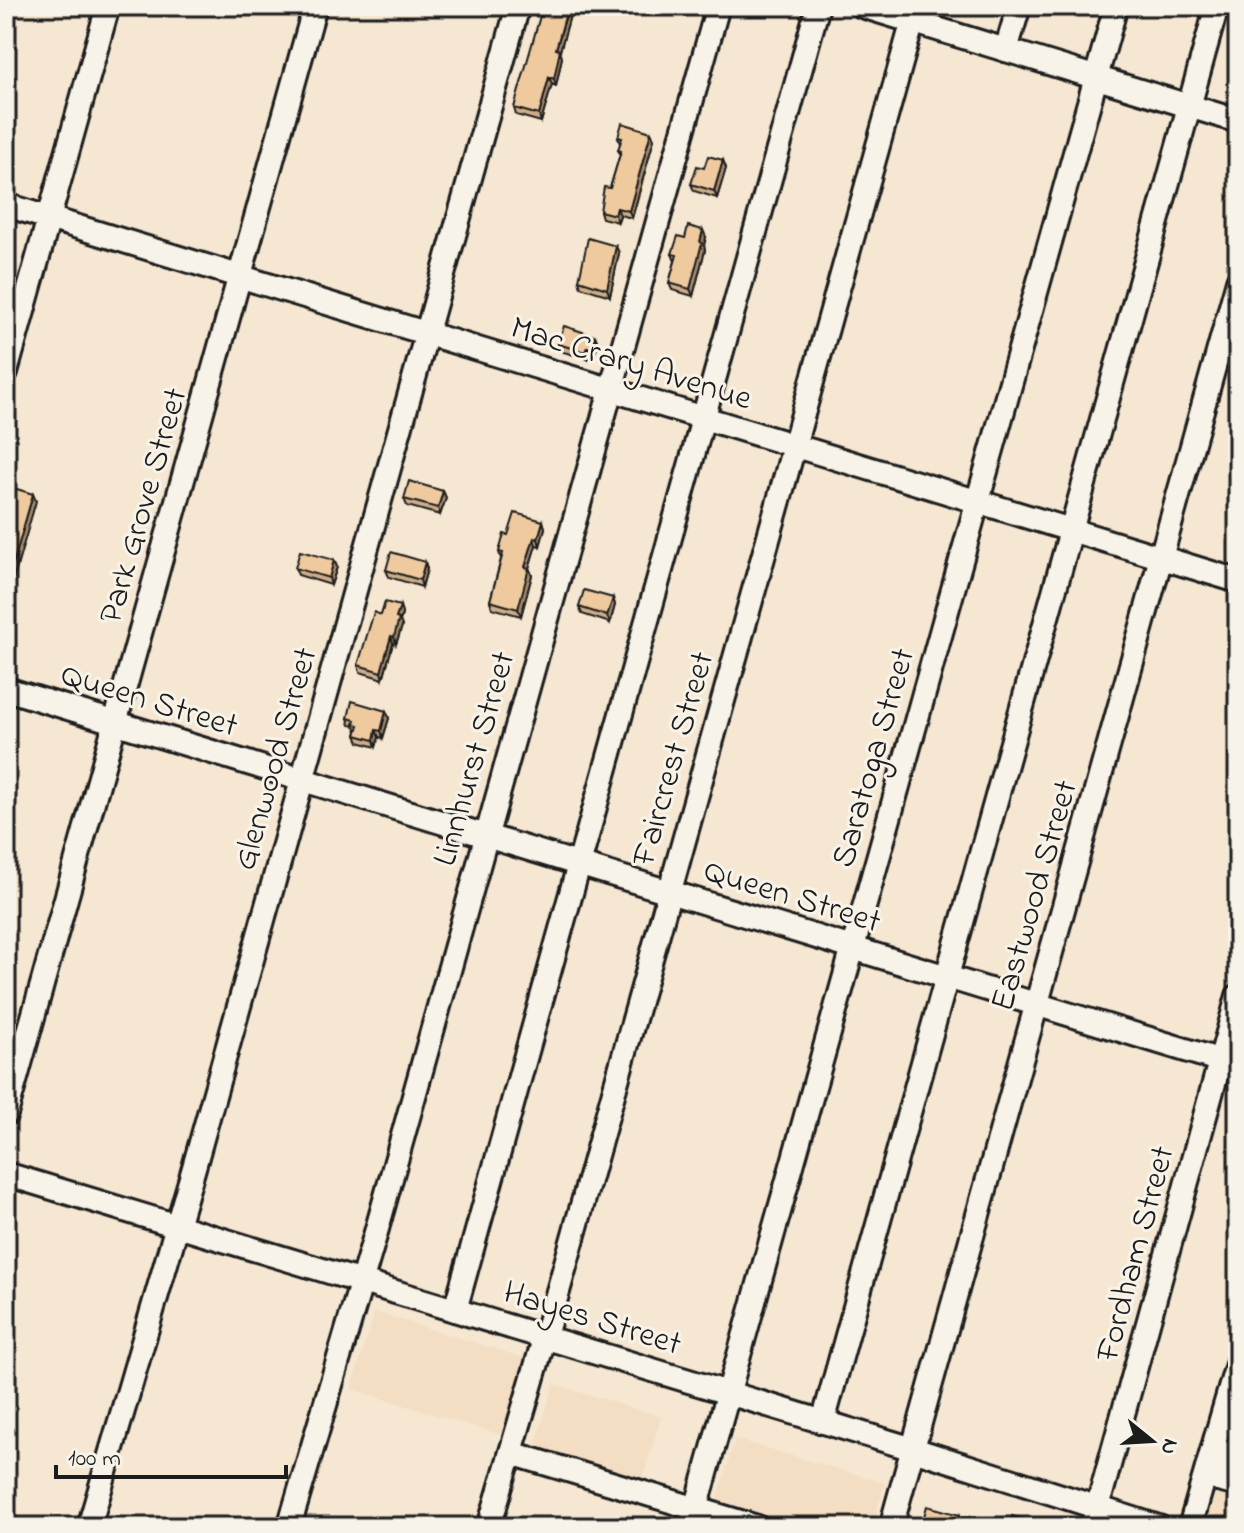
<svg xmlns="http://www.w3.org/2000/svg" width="1244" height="1533" font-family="'Indie Flower',sans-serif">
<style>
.built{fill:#f3dec3}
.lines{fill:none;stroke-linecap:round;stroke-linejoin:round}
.minor-casing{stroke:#1c1c1c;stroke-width:28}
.minor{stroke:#f7f3e8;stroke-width:22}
.wall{fill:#ceae89;stroke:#1c1c1c;stroke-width:2}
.shaded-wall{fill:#a78d6f;stroke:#1c1c1c;stroke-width:2}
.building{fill:#efca9f;stroke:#1c1c1c;stroke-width:2}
.labels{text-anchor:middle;stroke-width:6;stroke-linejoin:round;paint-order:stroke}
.street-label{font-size:34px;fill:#1c1c1c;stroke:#f7f3e8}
</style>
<rect width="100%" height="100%" fill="#f5e7d2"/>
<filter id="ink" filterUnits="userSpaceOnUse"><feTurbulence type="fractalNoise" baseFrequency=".0125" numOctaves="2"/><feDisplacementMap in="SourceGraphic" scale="16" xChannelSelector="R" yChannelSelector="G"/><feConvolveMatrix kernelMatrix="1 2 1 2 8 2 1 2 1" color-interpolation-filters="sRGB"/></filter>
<g filter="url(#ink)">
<g class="built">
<path d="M375,1312L525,1358L502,1435L351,1389Z"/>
<path d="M554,1384L661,1417L641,1485L533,1452Z"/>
<path d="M1238,1390V1525L1202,1514Z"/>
<path d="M735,1439L885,1483L872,1527H782L715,1507Z"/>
</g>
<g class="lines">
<defs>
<g id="minor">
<path d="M862,6L1238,121"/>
<path d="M1006,50L1019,6"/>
<path d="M6,205L1238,581"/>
<path d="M6,372L108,6"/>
<path d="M6,689L1238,1066"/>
<path d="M6,1114L315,6"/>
<path d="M6,1174L913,1449L1159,1527"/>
<path d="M455,1310L818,6"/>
<path d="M823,1422L1217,6"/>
<path d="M511,1453L757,1527"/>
<path d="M1226,1453L1218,1480L1238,1485"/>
<path d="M89,1527L193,1171L518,6"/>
<path d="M289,1527L375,1236L718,6"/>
<path d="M489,1527L559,1288L917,6"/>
<path d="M691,1527L1116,6"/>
<path d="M891,1527L1238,281"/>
<path d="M1092,1527L1238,996"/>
<path d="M1190,1527L1238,1361"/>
</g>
</defs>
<use href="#minor" class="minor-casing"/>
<use href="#minor" class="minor"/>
</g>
<g class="wall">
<path d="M545,6H580L578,14L571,12L560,51L562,57L556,86L552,84L541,122L516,115L514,108Z"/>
<path d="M651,132L654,139L632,218L620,215L618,222L602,218L600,211L610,188L620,154L618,150L620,144L618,137Z"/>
<path d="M723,160L726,168L717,198L694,191L691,184L704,168Z"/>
<path d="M706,237L704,245L705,250L693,296L672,290L669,283L675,261L672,254L685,238Z"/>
<path d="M619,253L610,296L581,287L579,280Z"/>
<path d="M595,336L598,343L594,355L590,354L588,359L560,351L558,344Z"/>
<path d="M443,491L446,498L440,515L407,506L404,499Z"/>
<path d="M543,521L545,528L540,546L536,545L529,568L532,575L521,616L492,608L490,601L501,559L499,552L508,535Z"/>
<path d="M334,560L337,567L331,585L298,575L295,568Z"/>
<path d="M425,562L427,569L422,587L389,577L386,570Z"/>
<path d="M613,598L615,605L610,623L582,614L579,607Z"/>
<path d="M400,606L402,614L400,621L402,626L396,644L393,643L383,679L360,672L358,665L381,615Z"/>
<path d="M386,711L389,718L383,738L379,737L376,747L359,742L356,735L357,731L355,726L350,725L348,718Z"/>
</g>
<g class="shaded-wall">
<path d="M569,6L571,12L560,51L562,57L556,86L554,79L556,49Z"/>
<path d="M549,77L552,84L541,122L539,115Z"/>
<path d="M651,132L654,139L632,218L629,211Z"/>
<path d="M723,160L726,168L717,198L714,191Z"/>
<path d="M617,208L620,215L618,222L615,215Z"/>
<path d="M703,230L706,237L704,245L705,250L693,296L690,289Z"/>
<path d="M616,246L619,253L610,296L607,289Z"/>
<path d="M595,336L598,343L594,355L591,348Z"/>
<path d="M587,347L590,354L588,359L585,352Z"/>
<path d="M443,491L446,498L440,515L438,508Z"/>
<path d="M33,494L36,501L6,605V589Z"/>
<path d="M543,521L545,528L540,546L538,539Z"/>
<path d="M534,538L536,545L529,568L532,575L521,616L518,609L525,567Z"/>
<path d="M334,560L337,567L331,585L329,578Z"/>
<path d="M425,562L427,569L422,587L420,580Z"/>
<path d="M613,598L615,605L610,623L607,616Z"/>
<path d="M400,606L402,614L400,621L402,626L396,644L394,637L396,618Z"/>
<path d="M391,636L393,643L383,679L381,672Z"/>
<path d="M386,711L389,718L383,738L381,731Z"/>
<path d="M376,730L379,737L376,747L374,740Z"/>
<path d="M960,1515L963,1525L962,1527H956Z"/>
</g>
<g class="building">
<path d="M545,6H568L556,49L560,50L554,79L549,77L539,115L514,108L540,16L542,17Z"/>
<path d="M622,123L651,132L629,211L617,208L615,215L600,211L604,187L610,188L621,151L618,150L622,138L618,137Z"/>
<path d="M708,156L723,160L714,191L691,184L697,166L704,168Z"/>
<path d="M688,226L703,230L700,242L702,243L690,289L669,283L677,255L672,254L678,236L685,238Z"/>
<path d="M588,238L616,246L607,289L579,280Z"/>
<path d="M564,326L595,336L591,348L587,347L585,352L558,344Z"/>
<path d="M409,481L443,491L438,508L404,499Z"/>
<path d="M7,486L33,494L6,589V488Z"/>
<path d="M515,513L543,521L538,539L534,538L525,567L529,568L518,609L490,601L503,553L499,552L504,534L508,535Z"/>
<path d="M300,551L334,560L329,578L295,568Z"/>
<path d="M391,552L425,562L420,580L386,570Z"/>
<path d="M584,590L613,598L607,616L579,607Z"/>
<path d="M385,602L400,606L396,618L399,619L394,637L391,636L381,672L358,665L374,612L381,615Z"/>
<path d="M352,701L386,711L381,731L376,730L374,740L356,735L359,725L354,724L355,720L348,718Z"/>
<path d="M927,1506L960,1515L956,1527H915V1525L921,1527Z"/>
<path d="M1012,1516L1052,1527H1008Z"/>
</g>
</g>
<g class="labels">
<g class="street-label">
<text transform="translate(632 361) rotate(17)" y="12">Mac Crary Avenue</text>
<text transform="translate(141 505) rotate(-74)" y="12">Park Grove Street</text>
<text transform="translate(150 698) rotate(17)" y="12">Queen Street</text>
<text transform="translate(871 757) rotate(-74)" y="12">Saratoga Street</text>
<text transform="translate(273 758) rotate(-74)" y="12">Glenwood Street</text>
<text transform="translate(472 758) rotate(-74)" y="12">Linnhurst Street</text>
<text transform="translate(671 758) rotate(-74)" y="12">Faircrest Street</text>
<text transform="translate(793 894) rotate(17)" y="12">Queen Street</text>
<text transform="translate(1032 895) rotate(-74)" y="12">Eastwood Street</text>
<text transform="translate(1133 1253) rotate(-75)" y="12">Fordham Street</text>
<text transform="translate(593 1316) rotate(17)" y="12">Hayes Street</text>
</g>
</g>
<rect width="1244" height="1533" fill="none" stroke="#f7f3e8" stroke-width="32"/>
<rect x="16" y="16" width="1212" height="1501" fill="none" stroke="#1c1c1c" stroke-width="3" filter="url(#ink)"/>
<g transform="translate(1152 1441) rotate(108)" stroke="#f7f3e8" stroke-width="6" paint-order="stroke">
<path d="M0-6L14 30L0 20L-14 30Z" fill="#1c1c1c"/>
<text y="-12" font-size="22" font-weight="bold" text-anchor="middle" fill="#1c1c1c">N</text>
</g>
<path d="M56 1465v12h230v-12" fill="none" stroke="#1c1c1c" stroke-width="4"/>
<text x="68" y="1465" font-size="24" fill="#1c1c1c" stroke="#f7f3e8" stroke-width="6" paint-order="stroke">100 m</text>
</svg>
